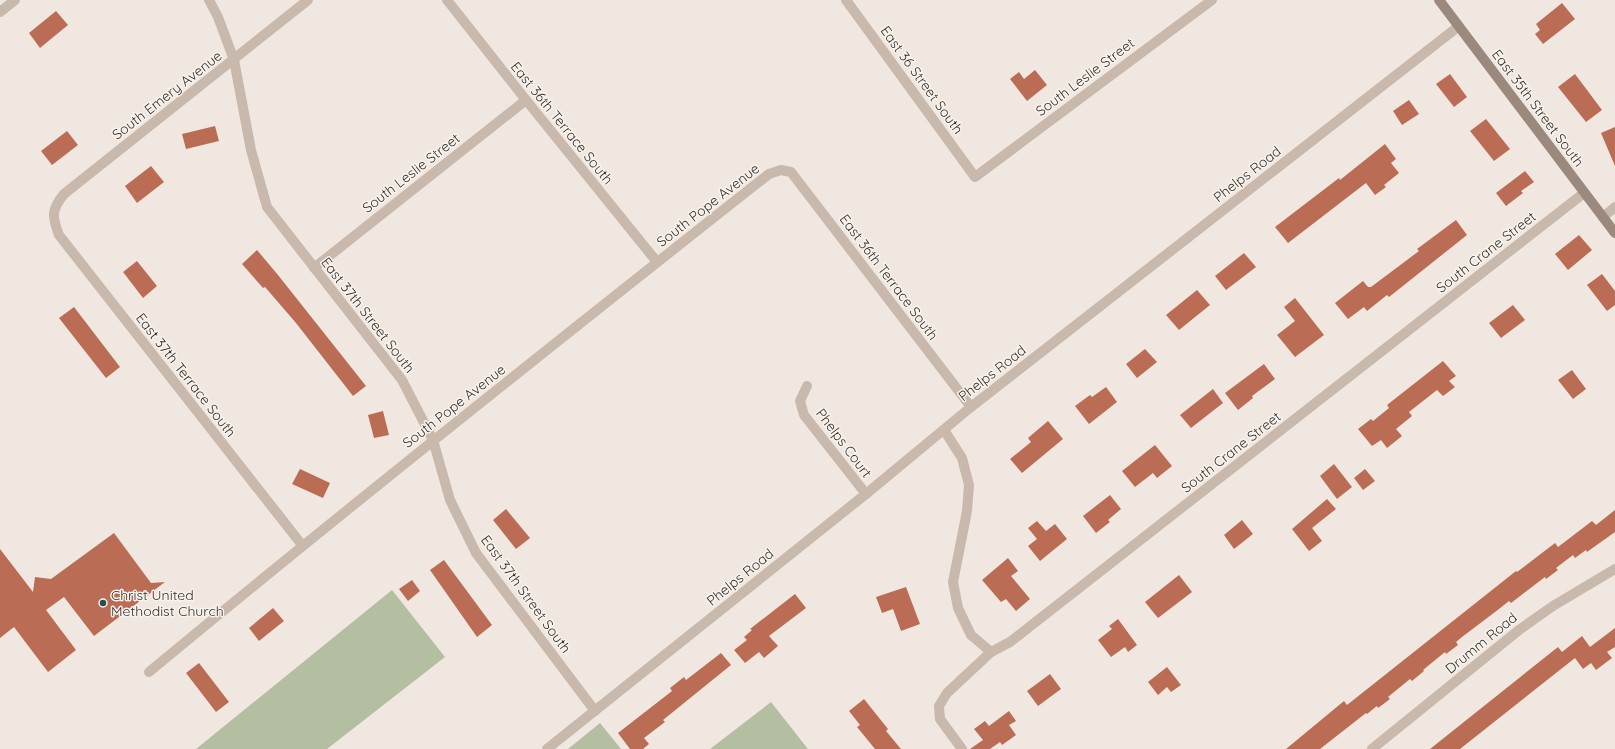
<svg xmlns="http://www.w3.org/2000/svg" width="1615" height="749" font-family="Quicksand,sans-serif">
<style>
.green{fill:#b4bea1}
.building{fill:#ba6d54}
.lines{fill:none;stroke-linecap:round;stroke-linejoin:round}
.minor{stroke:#c8b9ac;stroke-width:10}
.tertiary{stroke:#c8b9ac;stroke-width:10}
.secondary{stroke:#9b897e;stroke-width:10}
.poi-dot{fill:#245154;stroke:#f8f3ec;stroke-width:1.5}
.labels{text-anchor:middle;stroke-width:3;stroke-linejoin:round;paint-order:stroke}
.street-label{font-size:14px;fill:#372e2a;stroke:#f8f3ec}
.poi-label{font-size:14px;fill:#372e2a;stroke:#f8f3ec;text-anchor:start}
</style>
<rect width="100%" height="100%" fill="#f0e8e0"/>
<g class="green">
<path d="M392,590L445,657L327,749H196Z"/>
<path d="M771,702L808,749H710Z"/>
<path d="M600,723L621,749H568Z"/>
</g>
<g class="building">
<path d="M1562,3L1575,19L1543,44L1535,34L1540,30L1536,24Z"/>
<path d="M56,11L68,25L40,48L29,33Z"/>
<path d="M1035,70L1047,85L1027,101L1010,79L1019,72L1024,79Z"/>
<path d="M1450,74L1467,97L1454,107L1436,84Z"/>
<path d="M1575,74L1602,110L1586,122L1558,87Z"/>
<path d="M1409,100L1419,114L1402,125L1393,111Z"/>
<path d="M1486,119L1510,149L1494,161L1470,131Z"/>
<path d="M215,126L219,141L186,149L182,134Z"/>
<path d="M1615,127V166L1601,133Z"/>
<path d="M67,131L78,145L52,165L41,151Z"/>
<path d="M1385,144L1396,159L1391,163L1399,173L1384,185L1386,187L1375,195L1366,183L1288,243L1275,227L1339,178L1340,180Z"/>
<path d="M151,166L164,182L137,203L125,186Z"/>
<path d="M1525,171L1534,182L1521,191L1523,193L1506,206L1496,193Z"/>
<path d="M1456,220L1467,235L1389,297L1387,295L1367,311L1364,307L1348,319L1335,303L1363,281L1368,287H1371L1419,251L1417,249Z"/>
<path d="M1579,235L1592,250L1568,270L1555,254Z"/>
<path d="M257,250L278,275L366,386L353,396L296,323L265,287L263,288L242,264Z"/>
<path d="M1244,253L1256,267L1226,290L1215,276Z"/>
<path d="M137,261L157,286L143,298L123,272Z"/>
<path d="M1602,274L1615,291V305L1607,311L1587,285Z"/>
<path d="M1197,290L1210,305L1179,330L1166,315Z"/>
<path d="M1295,298L1324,335L1295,357L1277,335L1295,321L1284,307Z"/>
<path d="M1513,305L1525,320L1501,338L1489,323Z"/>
<path d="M74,307L120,367L106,378L59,318Z"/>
<path d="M1145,349L1157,362L1137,378L1126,364Z"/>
<path d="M1443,361L1456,376L1449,381L1455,387L1443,396L1437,390L1409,412L1412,416L1396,429L1402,436L1387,448L1381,440L1372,446L1358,429L1371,419L1373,421L1389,408L1387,405Z"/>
<path d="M1264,364L1275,379L1252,396L1253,398L1238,410L1225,393Z"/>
<path d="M1572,370L1586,389L1573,399L1558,380Z"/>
<path d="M1106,387L1117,402L1089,424L1075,406L1090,395L1092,397Z"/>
<path d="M1213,389L1223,403L1191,428L1180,415Z"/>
<path d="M383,411L389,435L374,438L368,415Z"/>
<path d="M1048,421L1063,439L1022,473L1010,459L1031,442L1028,438Z"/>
<path d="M1155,445L1172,466L1157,478L1153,473L1135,487L1122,471Z"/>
<path d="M1334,464L1352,487L1337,499L1320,476Z"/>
<path d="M300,469L330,483L323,498L292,484Z"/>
<path d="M1365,469L1375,481L1363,490L1354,478Z"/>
<path d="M1110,495L1121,509L1108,520L1110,522L1096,533L1083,516Z"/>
<path d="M1327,499L1336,509L1312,528L1322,541L1309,551L1292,529Z"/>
<path d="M506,509L530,538L516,549L493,520Z"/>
<path d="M1615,510V532L1587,552L1586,550L1575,558L1573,555L1556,568L1558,570L1546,579L1545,577L1511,603L1509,601L1499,609L1462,637L1456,642L1458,645L1446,654L1445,652L1423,670L1424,671L1412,681L1410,679L1388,697L1390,699L1378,708L1377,706L1367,714L1366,713L1320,749H1286L1344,701L1347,705L1516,571L1517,572L1555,543L1558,547L1592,521L1596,525Z"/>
<path d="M1242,520L1253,534L1234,549L1224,535Z"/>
<path d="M1037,521L1046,531L1055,524L1067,539L1040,561L1028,546L1037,539L1028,528Z"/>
<path d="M114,533L151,583L165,582L94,636L64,597L46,610L76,650L48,672L14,627L0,638V549L33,592L35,577L51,579Z"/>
<path d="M1008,558L1018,571L1011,576L1030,599L1016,611L1006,599L1001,602L982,580Z"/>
<path d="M444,560L492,625L477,637L430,570Z"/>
<path d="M1179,575L1192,592L1158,618L1145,602Z"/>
<path d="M412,580L420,591L408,601L399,589Z"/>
<path d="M906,587L920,624L901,631L893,609L882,613L876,597Z"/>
<path d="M795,594L806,608L769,636L778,646L764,658L759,652L745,663L734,650L747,640L744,637L752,630L750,629Z"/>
<path d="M273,608L284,621L259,641L249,628Z"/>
<path d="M1118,619L1137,645L1128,652L1125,647L1111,657L1098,640L1112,629L1109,626Z"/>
<path d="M1615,628V647L1607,652L1612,658L1596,670L1591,663L1583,669L1575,658L1460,749H1430L1558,647L1562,652L1582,636L1590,647Z"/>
<path d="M721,653L731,665L663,720L665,722L644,738L649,744L643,749H630L618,733L672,691L670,688L684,677L686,680Z"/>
<path d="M199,663L229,702L216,712L186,673Z"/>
<path d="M1167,667L1181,685L1171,692L1167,687L1158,695L1148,682Z"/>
<path d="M1050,674L1061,689L1038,706L1027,691Z"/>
<path d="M864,699L888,729L886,731L901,749H875L857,727L860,725L849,711Z"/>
<path d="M1009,711L1016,721L1009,725L1016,735L1002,745L1000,742L990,749H970L983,740L974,729L985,721L989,726Z"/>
</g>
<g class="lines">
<g class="minor">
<path d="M209,0L218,17L234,60L251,150L267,207L402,380L433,440L450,500L476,553L595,711"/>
<path d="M447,0L526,100L657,262"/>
<path d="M846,0L975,177L1212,0"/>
<path d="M0,12L15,0"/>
<path d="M1603,217L1615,207"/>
<path d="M314,268L526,100"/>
<path d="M807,386L800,401L804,415L866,494"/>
<path d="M944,430L962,458L969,485L967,511L953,582L958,608L971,635L991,652"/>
<path d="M302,545L59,235C52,217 51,210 64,194L308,0"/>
<path d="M149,672C353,503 561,338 769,174L781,170L791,172L971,407"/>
<path d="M962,749L940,719L939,706L947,693L991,652L1010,642L1584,193"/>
<path d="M1372,749L1519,630L1553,606L1615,569"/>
</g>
<path class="tertiary" d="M547,749L866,494L971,407L1459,26"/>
<path class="secondary" d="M1439,0L1615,233"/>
</g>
<circle class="poi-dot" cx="103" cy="603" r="4"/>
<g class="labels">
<g class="street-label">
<text transform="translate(1085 77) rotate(-37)" y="5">South Leslie Street</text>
<text transform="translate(922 80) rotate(54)" y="5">East 36 Street South</text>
<text transform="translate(167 95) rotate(-38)" y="5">South Emery Avenue</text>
<text transform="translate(1538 108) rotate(53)" y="5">East 35th Street South</text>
<text transform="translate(562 123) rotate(51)" y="5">East 36th Terrace South</text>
<text transform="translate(411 173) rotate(-38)" y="5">South Leslie Street</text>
<text transform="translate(1247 174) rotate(-38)" y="5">Phelps Road</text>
<text transform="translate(708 205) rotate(-38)" y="5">South Pope Avenue</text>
<text transform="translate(1486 252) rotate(-38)" y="5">South Crane Street</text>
<text transform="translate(889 277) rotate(53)" y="5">East 36th Terrace South</text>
<text transform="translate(368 315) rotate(52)" y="5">East 37th Street South</text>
<text transform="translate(992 373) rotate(-38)" y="5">Phelps Road</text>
<text transform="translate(186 375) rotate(52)" y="5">East 37th Terrace South</text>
<text transform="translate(454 406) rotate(-38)" y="5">South Pope Avenue</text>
<text transform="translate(844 443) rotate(53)" y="5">Phelps Court</text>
<text transform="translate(1231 452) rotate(-38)" y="5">South Crane Street</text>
<text transform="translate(740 577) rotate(-39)" y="5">Phelps Road</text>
<text transform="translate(526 594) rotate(54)" y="5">East 37th Street South</text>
<text transform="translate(1481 643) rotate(-39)" y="5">Drumm Road</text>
</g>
<g class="poi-label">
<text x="111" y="600">Christ United<tspan x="111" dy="16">Methodist Church</tspan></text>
</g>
</g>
</svg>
